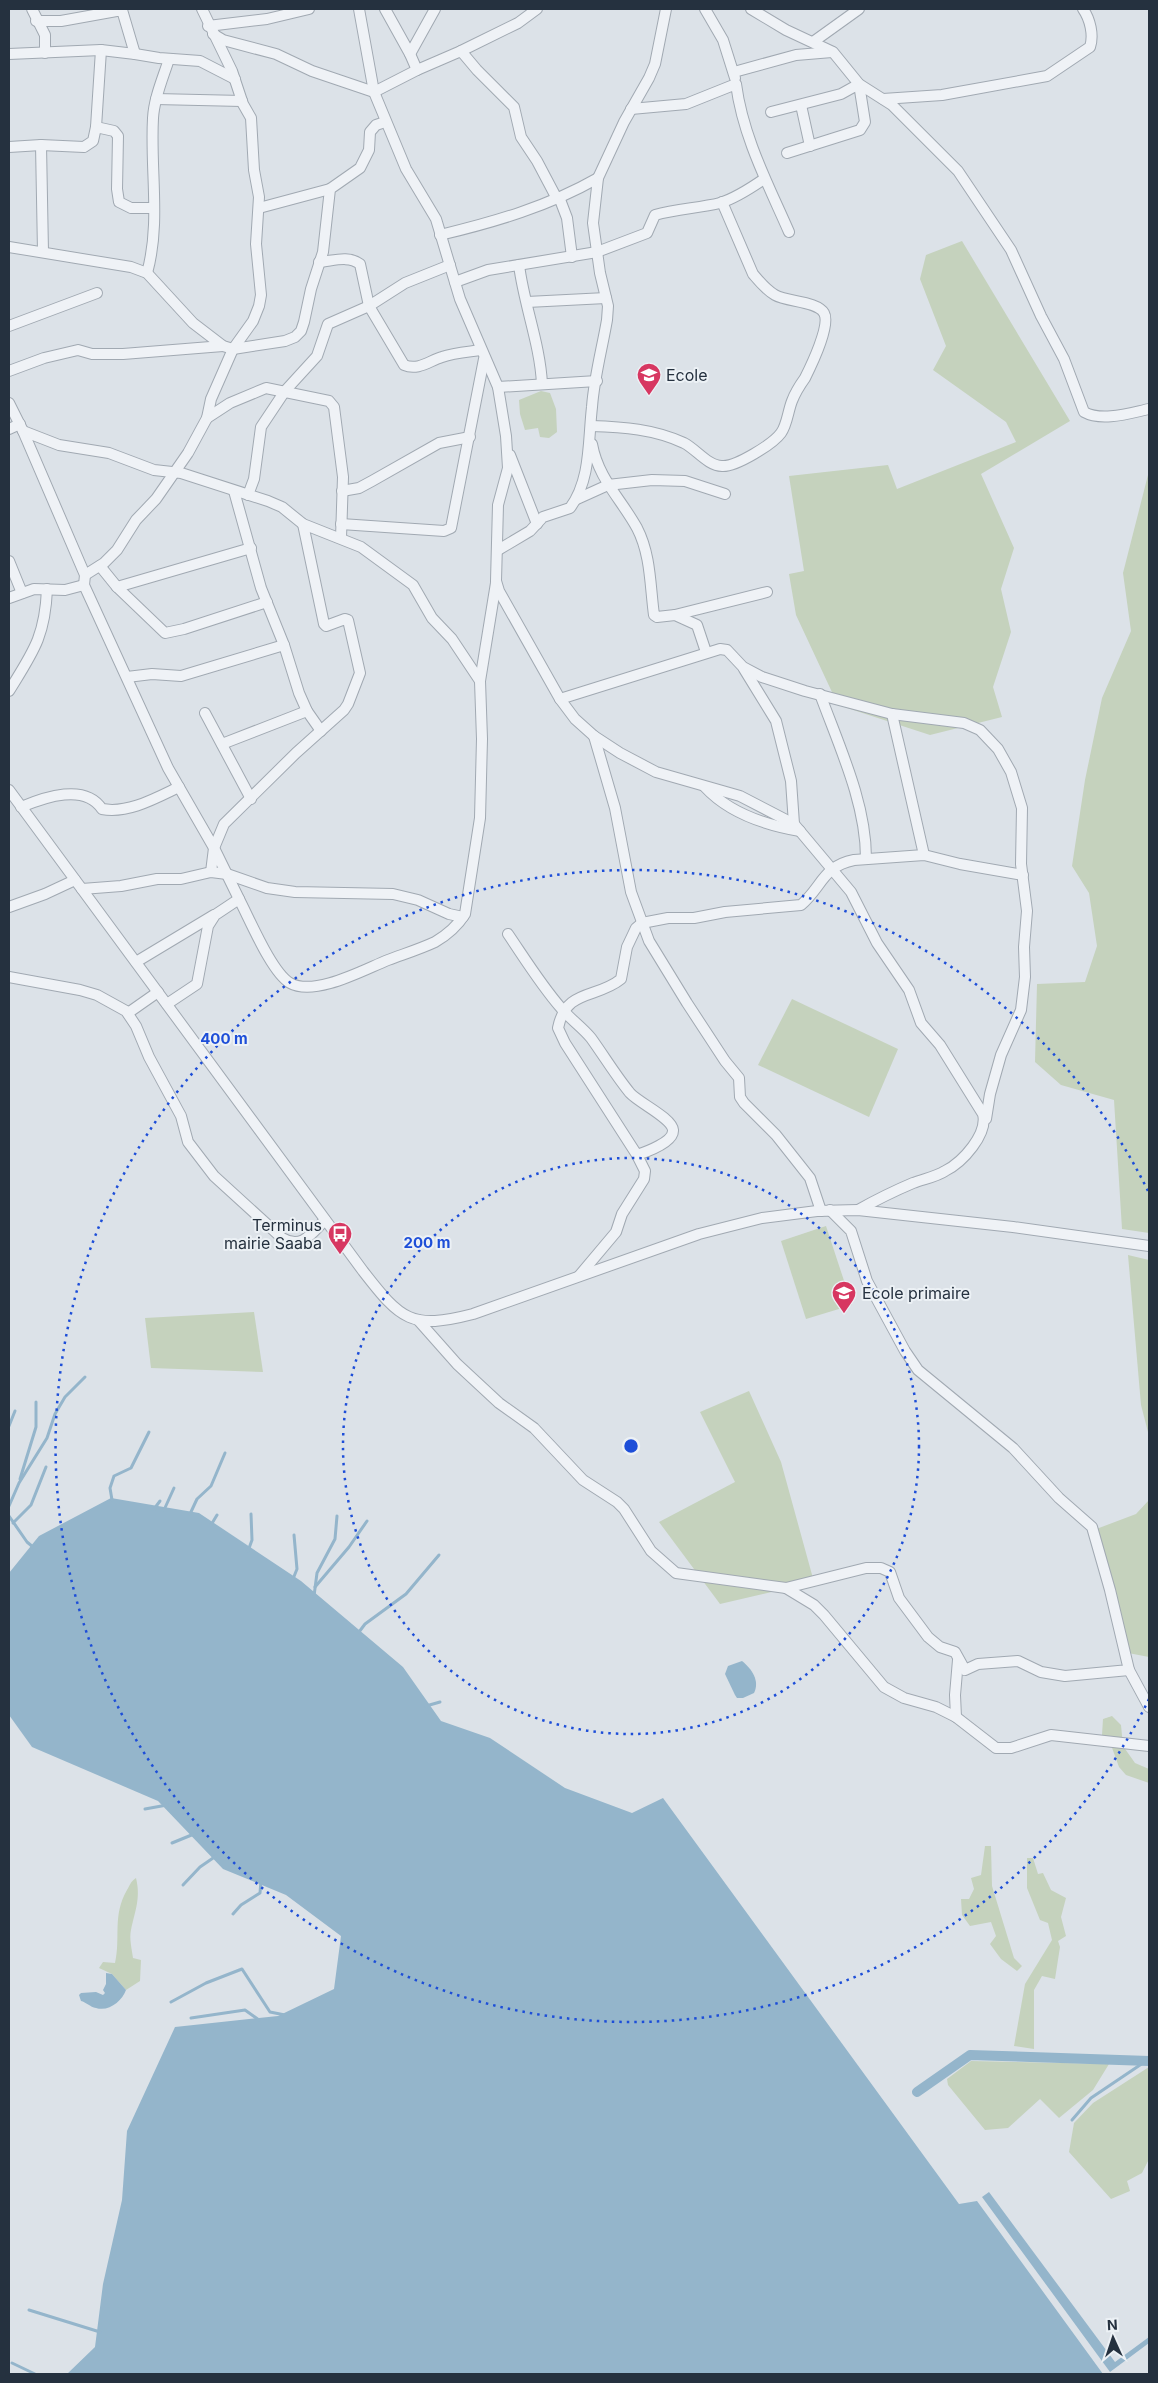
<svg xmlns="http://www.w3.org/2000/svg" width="1158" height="2383" font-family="Inter,sans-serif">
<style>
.green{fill:#c5d2bd}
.water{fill:#94b5cb}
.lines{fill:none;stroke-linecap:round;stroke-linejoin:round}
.stream{stroke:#94b5cb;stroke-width:3}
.canal{stroke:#94b5cb;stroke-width:10}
.minor-casing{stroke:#a1a9b2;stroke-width:12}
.minor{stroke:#eff2f6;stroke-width:10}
.ring{fill:none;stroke:#1d4ed8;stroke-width:2.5;stroke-dasharray:2.5 5}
.labels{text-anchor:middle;stroke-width:4;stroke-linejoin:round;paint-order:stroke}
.poi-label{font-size:16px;fill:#25313f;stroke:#ecf1f5;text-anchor:start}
.centre{fill:#1d4ed8;stroke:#ecf1f5;stroke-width:2.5}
.ring-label{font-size:15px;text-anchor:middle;font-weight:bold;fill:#1d4ed8;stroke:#ecf1f5;stroke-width:4;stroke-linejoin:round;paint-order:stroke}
</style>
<rect width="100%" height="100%" fill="#dce2e8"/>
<g class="green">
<path d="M962,241L1070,421L981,474L1014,548L1001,589L1011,632L993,687L1002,717L930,735L838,705L796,615L789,574L804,571L789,476L888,465L897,489L1016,442L1006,422L933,370L946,346L920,279L926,255Z"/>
<path d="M541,391L550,393L556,409L557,432L549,438L540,437L538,428L525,430L520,414L519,400Z"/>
<path d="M1149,471V1233L1122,1229L1114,1100L1061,1085L1035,1062L1037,984L1085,982L1097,946L1089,893L1072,866L1085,780L1102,698L1131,631L1123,573Z"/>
<path d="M792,999L898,1049L869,1117L758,1065Z"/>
<path d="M826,1226L852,1305L806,1319L781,1241Z"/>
<path d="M1128,1255L1149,1260V1436L1141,1405Z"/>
<path d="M254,1312L263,1372L151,1368L145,1318Z"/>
<path d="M749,1391L781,1462L814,1582L720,1604L659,1522L735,1482L700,1412Z"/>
<path d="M1149,1500V1657L1123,1652L1091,1531L1136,1514Z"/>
<path d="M1112,1716L1121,1725L1123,1746L1135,1763L1149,1769V1783L1126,1775L1119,1767L1111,1745L1102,1735L1103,1719Z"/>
<path d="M985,1846H991L992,1886L1014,1958L1022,1966L1017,1971L1001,1959L990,1944L996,1936L991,1922L970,1926L962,1915L961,1899H969L974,1889L971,1878L981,1875Z"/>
<path d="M1027,1858H1033L1038,1874L1043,1873L1051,1890L1066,1898L1061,1917L1066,1936L1058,1941L1060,1947L1055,1979L1042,1976L1034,1990V2049L1014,2046L1025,1984L1052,1940L1048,1923L1040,1920L1027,1888Z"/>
<path d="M136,1878C141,1898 135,1911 131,1930C129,1938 132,1950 133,1958L141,1960L140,1981L126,1990L112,1974L99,1968L103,1962L115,1963C121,1937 112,1916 127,1890C130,1885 131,1881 136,1878Z"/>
<path d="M971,2061L1109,2064L1093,2090L1059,2118L1040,2099L1008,2128L985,2130L948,2085L947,2079Z"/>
<path d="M1149,2067V2159L1142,2173L1127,2181L1130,2191L1111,2199L1069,2152L1074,2123L1093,2103Z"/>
</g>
<g class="water">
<path d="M111,1498L199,1513L301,1581L403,1667L441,1721L490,1738L565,1788L632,1813L663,1798L959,2204L977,2201L1103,2374H67L95,2347L103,2284L122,2200L127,2131L175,2027L278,2016L334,1989L341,1936L286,1895L223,1869L158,1801L32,1747L9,1715V1573L39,1536Z"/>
<path d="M742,1661C752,1669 760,1681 754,1693L743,1698H737L735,1695L725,1674L728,1666Z"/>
<path d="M106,1973L112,1974L126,1990C122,2001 109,2012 96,2008C90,2007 86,2002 81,2001L79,1995L81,1993L96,1992L103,1995L105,1993L103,1990L106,1984Z"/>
<path d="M989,2192L1115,2362L1149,2337V2343L1110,2372L982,2197Z"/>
</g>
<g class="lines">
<g class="stream">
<path d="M9,1426L15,1411"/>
<path d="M20,1479L36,1427V1402"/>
<path d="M112,1500L110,1488L114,1476L131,1468L149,1432"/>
<path d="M9,1506L19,1483L47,1438L55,1414L65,1397L85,1377"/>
<path d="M154,1509L160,1501"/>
<path d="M164,1510L174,1488"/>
<path d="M190,1514L197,1499L211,1486L225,1453"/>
<path d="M9,1516L27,1542L33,1547"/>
<path d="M13,1523L31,1505L46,1467"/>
<path d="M211,1525L217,1515"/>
<path d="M248,1551L252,1540L251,1514"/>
<path d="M293,1579L297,1569L294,1535"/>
<path d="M315,1587L349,1547L367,1521"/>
<path d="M314,1596L317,1573L335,1539L337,1516"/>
<path d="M359,1632L365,1624L406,1594L439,1555"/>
<path d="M426,1706L440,1702"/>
<path d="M145,1809L167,1805"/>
<path d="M172,1843L194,1834"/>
<path d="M183,1885L200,1867L216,1856"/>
<path d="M233,1914L241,1905L260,1893L261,1880"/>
<path d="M171,2002L206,1983L242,1969L270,2012L285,2015"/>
<path d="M191,2018L245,2010L259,2020"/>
<path d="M1072,2120L1091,2098L1146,2061"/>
<path d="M29,2310L100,2332"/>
<path d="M12,2363L35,2374"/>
</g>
<path class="canal" d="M917,2092L970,2055L1149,2061"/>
<defs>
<g id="minor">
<path d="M32,9L45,35V53"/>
<path d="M359,9L374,92L406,169L436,219L460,299L498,387L506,436L508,468L498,505L496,581L499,591L560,699L575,719L594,736L620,753L656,772L740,796L794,824L851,892L877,943L909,990L921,1023L940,1045L983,1114C988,1134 963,1162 945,1171C936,1177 923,1179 913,1183C894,1191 876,1200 858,1210"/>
<path d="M385,9L410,54L417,70"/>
<path d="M705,9L723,40L735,78"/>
<path d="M751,9L786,30L833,52L859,84L892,105L958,171L1011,250L1041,316L1064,359L1084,412C1102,422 1130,413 1149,409"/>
<path d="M36,21H61L122,10L135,54"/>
<path d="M208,26L267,19L309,9"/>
<path d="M213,34L223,40L276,54L312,71L374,92L417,70L461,51L477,70L514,107L521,137L537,161L556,197"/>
<path d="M813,42L859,9"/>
<path d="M461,51L518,23L537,9"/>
<path d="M9,54L101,50L135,54L159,58L200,61L235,79"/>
<path d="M410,54L435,9"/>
<path d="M734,72L796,55L832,52"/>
<path d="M156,99L242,101"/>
<path d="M883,99L942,95L1047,76L1090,47C1094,35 1090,19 1083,9"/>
<path d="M801,105L810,146"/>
<path d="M631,109L686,104L736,84C743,137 768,184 789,232"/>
<path d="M771,112L841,94L859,84L865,122L860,130L787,153"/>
<path d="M96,127L101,50"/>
<path d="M41,145L43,252"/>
<path d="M9,147L41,145L84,147L93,141L96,127L114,131L118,136L117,189L119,202L131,208H153"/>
<path d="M559,197L567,218L572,257"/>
<path d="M259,208L330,189"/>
<path d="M440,235C495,222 549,206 598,178"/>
<path d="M9,247L131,267L147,273L193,323L223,346L233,349L285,341L295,337L301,331L304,322L311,289L323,252L330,189L360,168L369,150L370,132L376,125L385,122"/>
<path d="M319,262C333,261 348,255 360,264L369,306L404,365C418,371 429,361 442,357C454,353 468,352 481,350"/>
<path d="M519,265C524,305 540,344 542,384"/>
<path d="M147,273C161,223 150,170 153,118C154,98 163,78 169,59"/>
<path d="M455,282L488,270L597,252L647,233L655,215C676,209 699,208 720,203C736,198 751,188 764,179"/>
<path d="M527,302L606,298"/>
<path d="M9,326L97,293"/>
<path d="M9,371L44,358L78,350L92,354H123L223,346"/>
<path d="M498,387L597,381"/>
<path d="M9,403L23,431L85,575L84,585L168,768L214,848L239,899L215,915L208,926L197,984L167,1004"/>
<path d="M207,418L230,403L266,388L329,401L334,407L343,477L341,538"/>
<path d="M591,426C623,427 654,429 684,443C696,449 708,466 722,466C736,467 773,444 781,433C787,425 788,411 792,401C795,393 800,385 805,378C811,366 831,325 824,313C817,301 787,302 775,295C766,290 759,281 753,274L722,202"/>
<path d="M9,429L20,424"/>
<path d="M23,431L59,445L109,453L154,470L181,473L268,501L282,507L303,524L361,547L413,585L432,618L452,639L480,681L482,739L480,818L465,914C458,925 447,935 435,942C420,949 404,954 388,960C365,969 315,997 290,983C272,973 250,920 239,899"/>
<path d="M592,444C598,478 621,499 637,528C651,555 650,586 654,615L657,617L675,615L697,625L706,652"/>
<path d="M510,455L537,524"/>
<path d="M234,491L261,588L284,645L299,693L307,711L321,731"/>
<path d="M342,491L359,488L372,481L439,443L470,437"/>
<path d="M248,495L254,479L261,427L285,391L317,356L328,324L369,306L405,283L450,265"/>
<path d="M577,499L608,485L652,480L685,481L725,494"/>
<path d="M341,524L444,531L451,528L484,359"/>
<path d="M498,550L530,531L543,517L570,508C591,480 588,441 592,407C594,378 602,349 607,320L608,306L600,273L593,223L598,178L624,122L649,78L655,64L666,9"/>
<path d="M9,561L22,593"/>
<path d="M100,566L117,587L251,548"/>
<path d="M85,575L104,563L117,550L136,520L156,499L188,453L207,418L211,399L233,349L253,321L259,306L261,295L256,244L259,197L254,170L251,118L243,104L232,71L202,9"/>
<path d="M117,587L165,633L184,629L267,602"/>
<path d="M9,598L34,589L65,590L84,585"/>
<path d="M675,615L767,592"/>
<path d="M744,669L776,721L791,781L794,824"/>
<path d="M127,677L152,674L181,676L284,645"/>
<path d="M480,681L496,583"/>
<path d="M9,691C33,652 45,637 47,589"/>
<path d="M820,694C839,746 866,803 866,858"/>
<path d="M560,699L720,649L727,650L743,667L762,677L805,691L892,714L964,723L980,730L998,749L1011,772L1022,808L1021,864L1027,911L1024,947L1025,977L1021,1010L1001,1055L990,1094L986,1119"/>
<path d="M205,713L251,799"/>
<path d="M892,714L924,855"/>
<path d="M594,736L615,808L631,892L649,941L687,1003L725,1061L739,1078L740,1097L744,1103L776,1135L810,1178L821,1211"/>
<path d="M222,744L307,711"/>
<path d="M705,787C729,813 765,825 800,831"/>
<path d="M9,790L363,1271C401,1320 411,1330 473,1314L699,1234L762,1218L817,1211L858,1210L1013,1227L1149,1246"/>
<path d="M21,807C45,797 85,783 102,809C128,814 156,798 179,787"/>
<path d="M211,872L214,848L224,824L296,753L344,710L348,704L360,673L348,620L345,619L326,626L324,624L303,524"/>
<path d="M82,889L121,886L157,879H181L211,872L227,874L267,888L295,892L393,894L418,900L449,914L463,917"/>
<path d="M9,907L45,894L75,880"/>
<path d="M508,934C525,959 541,985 561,1008C570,1019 582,1027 591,1038C604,1056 616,1076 630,1093C639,1103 672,1118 673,1130C674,1142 646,1152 637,1155L645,1171L644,1179L622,1214L616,1232L579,1276"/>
<path d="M136,962L214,915"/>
<path d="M9,977L80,990L97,995L126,1011L136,1026L149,1057L181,1116L188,1142L214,1176L282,1238C302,1250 312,1233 325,1220"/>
<path d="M128,1013L158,992"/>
<path d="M637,1155L565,1043L558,1028C566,988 597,999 621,979L627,947L636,928L642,923L668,918H694L725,912L801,905C822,887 823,866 854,860L924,855L960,864L1023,875"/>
<path d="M418,1320L457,1364L499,1403L534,1428L583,1480L617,1502L624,1509L651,1551L676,1573L786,1588L866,1568H881L890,1572L899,1598L928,1637L940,1647L955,1652L965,1670L978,1664L1018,1661L1041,1672L1065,1676L1129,1670L1110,1590L1092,1527L1059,1498L1013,1448L918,1370L905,1351L867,1281L851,1231L830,1210"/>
<path d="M786,1588L814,1605L824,1615L884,1687L904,1698L936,1707L956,1717L996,1748H1011L1051,1735L1149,1746"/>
<path d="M1129,1670L1149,1707"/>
<path d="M956,1717L955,1695L958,1660"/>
</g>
</defs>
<use href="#minor" class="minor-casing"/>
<use href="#minor" class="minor"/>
</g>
<g class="ring">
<circle cx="631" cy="1446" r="288"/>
<path d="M1149 1699A576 576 0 1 1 1149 1193"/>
</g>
<defs>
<symbol id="school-pin" viewBox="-11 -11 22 30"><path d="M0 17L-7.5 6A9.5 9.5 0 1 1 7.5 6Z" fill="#d73761" stroke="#ecf1f5"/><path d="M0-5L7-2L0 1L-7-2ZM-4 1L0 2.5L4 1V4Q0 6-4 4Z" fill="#fff"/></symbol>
<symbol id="bus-pin" viewBox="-11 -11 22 30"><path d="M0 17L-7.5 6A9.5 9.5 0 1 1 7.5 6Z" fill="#d73761" stroke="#ecf1f5"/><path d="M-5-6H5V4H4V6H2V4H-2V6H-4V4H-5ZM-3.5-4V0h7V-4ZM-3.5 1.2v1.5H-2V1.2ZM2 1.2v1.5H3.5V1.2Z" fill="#fff"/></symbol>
</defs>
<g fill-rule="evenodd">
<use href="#school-pin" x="635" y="361" width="28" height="38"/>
<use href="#bus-pin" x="326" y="1220" width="28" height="38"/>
<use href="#school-pin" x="830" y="1279" width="28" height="38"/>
</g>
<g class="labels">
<g class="poi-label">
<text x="666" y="381">Ecole</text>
<text x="322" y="1231" text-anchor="end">Terminus<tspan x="322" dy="18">mairie Saaba</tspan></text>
<text x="862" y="1299">Ecole primaire</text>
</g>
</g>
<circle cx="631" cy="1446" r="8" class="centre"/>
<g class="ring-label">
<text x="224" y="1044">400 m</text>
<text x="427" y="1248">200 m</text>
</g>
<rect width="1158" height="2383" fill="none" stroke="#25313f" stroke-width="20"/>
<g transform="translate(1113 2338) rotate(357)" stroke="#ecf1f5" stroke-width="4" paint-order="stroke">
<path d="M0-4L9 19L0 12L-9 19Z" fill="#25313f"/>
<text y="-8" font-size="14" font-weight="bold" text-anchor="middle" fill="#25313f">N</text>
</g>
</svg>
